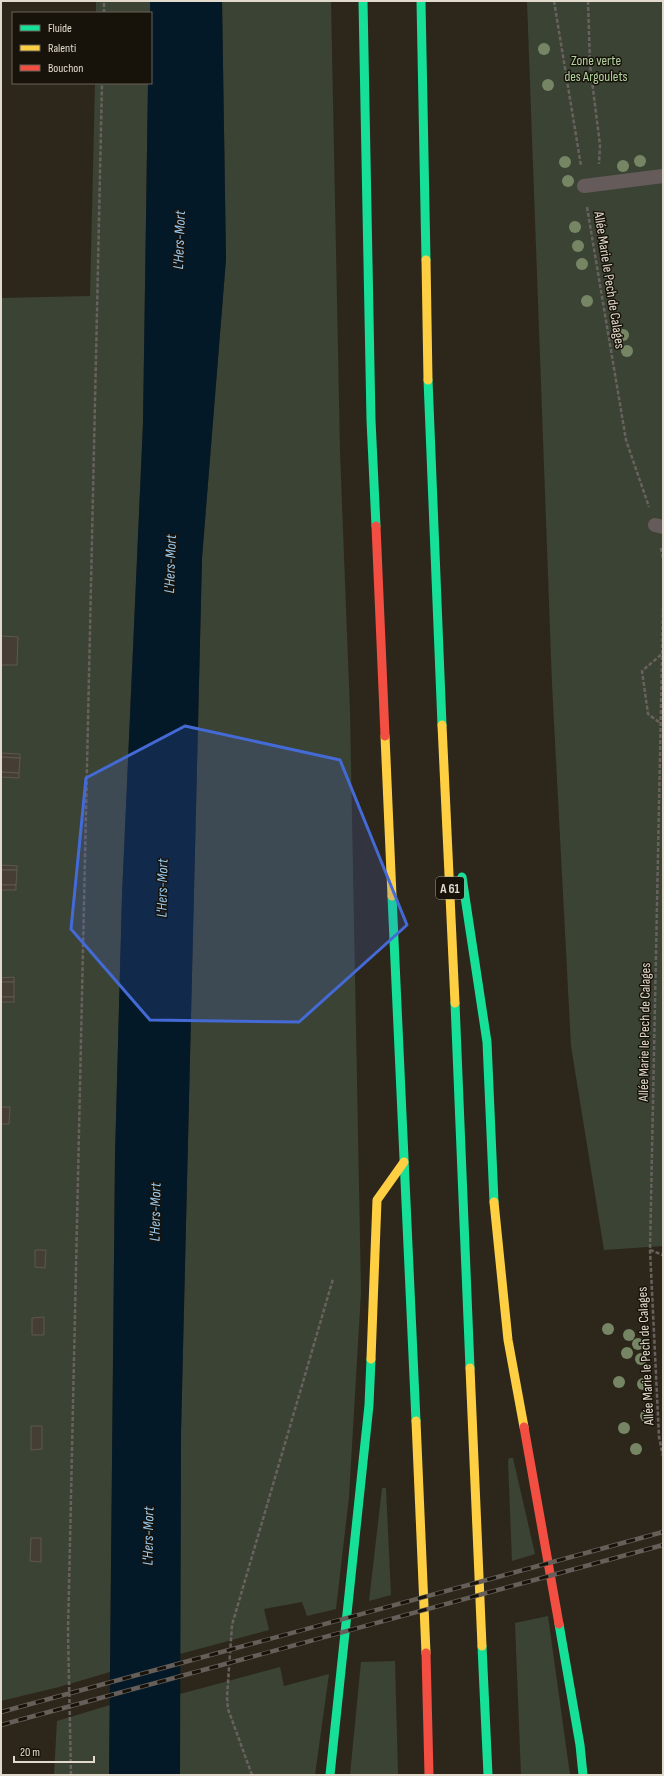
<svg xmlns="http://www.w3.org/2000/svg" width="664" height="1776" font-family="'Sofia Sans Condensed',sans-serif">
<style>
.green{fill:#3b4334}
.water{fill:#041928}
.building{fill:#453e34;stroke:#5e584f}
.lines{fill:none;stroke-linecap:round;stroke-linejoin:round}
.path{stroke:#69615f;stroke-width:2.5;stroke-dasharray:4 2;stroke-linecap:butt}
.lane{stroke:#665b5b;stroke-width:14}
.fast{stroke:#16e098;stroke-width:9}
.slow{stroke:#ffcf43;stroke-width:9}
.jam{stroke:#f24e42;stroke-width:9}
.rail-casing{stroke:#665e59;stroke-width:4.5}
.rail{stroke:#18130a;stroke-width:3;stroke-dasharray:9;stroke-linecap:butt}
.tree{fill:#768665}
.marked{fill:#446ad6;fill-opacity:0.2;stroke:#446ad6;stroke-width:3;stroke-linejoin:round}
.labels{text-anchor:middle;stroke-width:3;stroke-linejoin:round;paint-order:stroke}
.shield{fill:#18130a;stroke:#a59e92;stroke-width:1}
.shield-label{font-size:13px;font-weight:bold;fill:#e1dacd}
.park-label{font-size:14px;fill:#b1d3a1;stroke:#18130a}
.street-label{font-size:14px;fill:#e1dacd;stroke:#18130a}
.water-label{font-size:15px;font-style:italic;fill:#98cbf2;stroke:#18130a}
</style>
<rect width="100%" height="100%" fill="#2d271b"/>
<g class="green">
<rect x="96" y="1" width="54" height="12"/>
<path d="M222,1H331L340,452L350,712L361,1292L349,1497L336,1609L307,1616L302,1602L264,1609L269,1630L180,1654L181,1432L202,558L226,259Z"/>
<path d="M527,1H663V1246L604,1250L571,1046L552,684Z"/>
<path d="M95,83H148L143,424L122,896L115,1156L110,1672L59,1687L1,1701V298L90,296Z"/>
<path d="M509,1458H513L535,1554L512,1561L508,1461Z"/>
<path d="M382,1488H386L391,1595L369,1601Z"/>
<path d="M548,1616L570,1775H521L515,1623Z"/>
<path d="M395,1661L398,1775H350L361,1662Z"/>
<path d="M280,1667L284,1686L329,1674L315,1775H180V1694Z"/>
<path d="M110,1705L109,1775H54L57,1721Z"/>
</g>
<path class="water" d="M150,1H222L226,259L202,558L181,1432L180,1775H109L115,1156L122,896L143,424L148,83H151Z"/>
<g class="building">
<path d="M1,636L18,637L17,665H1Z"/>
<path d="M1,753L20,754V758L1,757Z"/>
<path d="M1,757L20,758L19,773L1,772Z"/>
<path d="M1,772L19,773V778L1,777Z"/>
<path d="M1,865L17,866V870H1Z"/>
<path d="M1,870H17L16,885H1Z"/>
<rect x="1" y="885" width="15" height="5"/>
<path d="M14,977V982H1V978Z"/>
<rect x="1" y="982" width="13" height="15"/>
<rect x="1" y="997" width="13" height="5"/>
<path d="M1,1107H10L9,1124H1Z"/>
<path d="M35,1250H46L45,1268L35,1267Z"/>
<path d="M44,1317V1335H32V1318Z"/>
<path d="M31,1426H42V1449L31,1450Z"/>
<path d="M31,1538H41V1562L30,1561Z"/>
</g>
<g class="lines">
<g class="path">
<path d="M554,1L581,166"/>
<path d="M588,1L590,65L600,145L599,164"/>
<path d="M104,13V1"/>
<path d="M587,207L626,440L649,507"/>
<path d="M661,548L663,558"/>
<path d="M663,608L650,1250L659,1437L663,1456"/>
<path d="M659,722L648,714L642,671L662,654"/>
<path d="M650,1250L663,1255"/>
<path d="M71,1775L68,1633L102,83"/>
<path d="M252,1775L228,1709L227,1697L232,1625L333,1279"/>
</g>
<g class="lane">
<path d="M584,186L663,176"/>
<path d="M655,525L663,527"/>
</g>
<g class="fast">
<path d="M363,1L371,420L376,526"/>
<path d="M421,1L426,260"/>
<path d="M428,380L442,725"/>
<path d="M462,877L487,1042L494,1202"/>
<path d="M392,896L416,1421"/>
<path d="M455,1003L470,1368"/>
<path d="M559,1624L580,1745L583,1775"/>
<path d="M482,1646L488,1775"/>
<path d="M330,1775L369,1405L371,1359"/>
</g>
<g class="slow">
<path d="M426,260L428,380"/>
<path d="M442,725L455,1003"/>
<path d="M385,736L392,896"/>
<path d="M494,1202L508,1340L524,1427"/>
<path d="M371,1359L377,1200L404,1162"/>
<path d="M470,1368L482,1646"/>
<path d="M416,1421L426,1653"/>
</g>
<g class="jam">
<path d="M376,526L385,736"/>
<path d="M524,1427L559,1624"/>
<path d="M426,1653L429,1775"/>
</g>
<defs>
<g id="rail">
<path d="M1,1712L663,1532"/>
<path d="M1,1725L663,1545"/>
</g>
</defs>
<use href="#rail" class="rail-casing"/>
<use href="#rail" class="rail"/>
</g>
<g class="tree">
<circle cx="544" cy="49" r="6"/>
<circle cx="548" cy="85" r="6"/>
<circle cx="640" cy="161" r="6"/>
<circle cx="565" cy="162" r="6"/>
<circle cx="623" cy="166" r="6"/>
<circle cx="568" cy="181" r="6"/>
<circle cx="575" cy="227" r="6"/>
<circle cx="578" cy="246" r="6"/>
<circle cx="582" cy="264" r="6"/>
<circle cx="587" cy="301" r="6"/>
<circle cx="623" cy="335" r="6"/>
<circle cx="627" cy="351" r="6"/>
<circle cx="608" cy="1329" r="6"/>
<circle cx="629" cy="1335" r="6"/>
<circle cx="638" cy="1344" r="6"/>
<circle cx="627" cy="1353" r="6"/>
<circle cx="641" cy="1359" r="6"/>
<circle cx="619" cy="1382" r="6"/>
<circle cx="643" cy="1384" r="6"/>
<circle cx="646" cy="1416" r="6"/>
<circle cx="624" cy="1428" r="6"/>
<circle cx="636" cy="1449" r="6"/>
</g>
<path class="marked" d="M185,726L340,760L407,925L299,1022L150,1020L71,929L86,778Z"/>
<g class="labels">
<rect class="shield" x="436" y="877" width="28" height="22" rx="3"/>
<g class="shield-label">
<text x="450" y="893">A 61</text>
</g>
<g class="park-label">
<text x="596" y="65">Zone verte<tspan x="596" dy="16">des Argoulets</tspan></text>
</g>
<g class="street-label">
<text transform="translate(610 280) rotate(81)" y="5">Allée Marie le Pech de Calages</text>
<text transform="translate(644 1032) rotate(-89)" y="5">Allée Marie le Pech de Calages</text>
<text transform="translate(645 1356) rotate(-93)" y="5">Allée Marie le Pech de Calages</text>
</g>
<g class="water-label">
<text transform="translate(179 240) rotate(-88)" y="5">L'Hers-Mort</text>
<text transform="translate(170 564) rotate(-88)" y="5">L'Hers-Mort</text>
<text transform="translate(162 888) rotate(-89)" y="5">L'Hers-Mort</text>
<text transform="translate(155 1212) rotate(-89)" y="5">L'Hers-Mort</text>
<text transform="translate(148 1536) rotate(-89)" y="5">L'Hers-Mort</text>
</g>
</g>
<rect width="664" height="1776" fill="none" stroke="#e1dacd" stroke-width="4"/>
<rect x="12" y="12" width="140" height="72" fill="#18130a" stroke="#686358"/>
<rect x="20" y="25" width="20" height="6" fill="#16e098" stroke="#686358"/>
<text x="48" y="32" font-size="12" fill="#e1dacd">Fluide</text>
<rect x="20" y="45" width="20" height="6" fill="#ffcf43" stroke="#686358"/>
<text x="48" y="52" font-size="12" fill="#e1dacd">Ralenti</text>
<rect x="20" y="65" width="20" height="6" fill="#f24e42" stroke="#686358"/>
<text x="48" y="72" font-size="12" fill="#e1dacd">Bouchon</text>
<path d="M14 1756v6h80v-6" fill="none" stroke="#e1dacd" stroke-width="2"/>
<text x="20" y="1756" font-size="12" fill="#e1dacd" stroke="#18130a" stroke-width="3" paint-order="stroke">20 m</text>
</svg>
